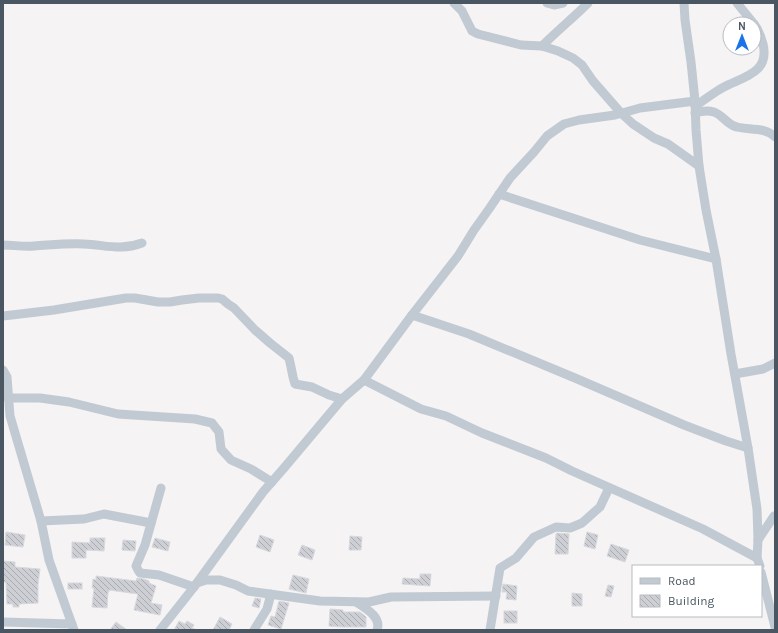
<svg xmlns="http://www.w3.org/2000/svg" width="778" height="633" font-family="Karla,sans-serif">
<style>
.building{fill:url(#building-back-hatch);stroke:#d7d9de}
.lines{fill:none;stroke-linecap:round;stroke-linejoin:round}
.minor{stroke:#c1cad2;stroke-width:9}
</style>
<defs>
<pattern id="building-back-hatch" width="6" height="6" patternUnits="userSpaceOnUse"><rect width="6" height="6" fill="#cdcfd5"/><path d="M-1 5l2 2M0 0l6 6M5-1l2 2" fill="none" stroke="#a8abb0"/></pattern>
</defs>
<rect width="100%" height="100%" fill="#f5f3f3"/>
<g class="building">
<path d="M6,532L25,535L23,547L5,545Z"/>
<path d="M587,532L598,535L595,549L584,546Z"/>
<path d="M557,533L569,534L568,554H555L556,534Z"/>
<path d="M260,535L274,540L270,552L256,547Z"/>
<path d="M350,536L362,537L361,550H349Z"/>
<path d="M90,538H105L104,551L86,550V558H72V542L90,543Z"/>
<path d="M155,538L170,542L168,551L152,547Z"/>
<path d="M123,540L136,541L135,551L122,550Z"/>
<path d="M611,544L629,550L625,562L607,556Z"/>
<path d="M302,545L315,550L312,560L298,555Z"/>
<path d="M3,561L15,562V567L40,569L38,584V603L19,604V607H13V604H7L6,582H3Z"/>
<path d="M420,574H431L430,586L402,584L403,578L420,579Z"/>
<path d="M293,575L309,579L306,593L289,589Z"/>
<path d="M96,576L136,581L137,578L144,579L149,581V583L156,586L151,603L162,605L160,615L134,610L138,594L109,590V592H108L107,608L92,607L94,588H92L93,579L96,580Z"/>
<rect x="68" y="583" width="14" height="6"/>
<path d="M503,584L517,586L516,600L506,599L507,592H502Z"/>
<path d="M608,585L614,586L611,597L605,596Z"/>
<path d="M572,593L582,594V606H572Z"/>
<path d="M255,598L261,599L259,608L252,606Z"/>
<path d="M279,601L289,603L281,629L268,625L271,616L275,617Z"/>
<path d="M330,609L343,610V612H360L366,617V627H342L329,626Z"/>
<rect x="504" y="611" width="13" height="12"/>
<path d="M220,617L232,624L229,630H213Z"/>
<path d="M179,621L185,624L187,621L194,625L192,628L197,630H174Z"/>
<path d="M116,622L127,630H110Z"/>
</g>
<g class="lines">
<g class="minor">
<path d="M454,3L462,11L472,31L478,34L521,45L542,46L558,51L573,58L582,65L593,81L621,113L633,124L654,138L668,144L699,166"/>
<path d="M547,3L554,5L563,3"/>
<path d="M684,3L685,20L691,62L695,101L696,130L699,166L706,210L716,259L731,354L748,448L757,509L758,540L757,558L760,566"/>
<path d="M737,3L754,24"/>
<path d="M542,46C557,31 573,18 588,3"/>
<path d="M695,106C705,100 714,92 724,87C743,77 770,73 763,44C761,37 759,30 754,24"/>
<path d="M695,113C701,111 708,110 714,112C723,115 727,125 737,127C749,130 766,127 775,137"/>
<path d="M499,194L640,240L716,259"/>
<path d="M3,245C13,245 24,247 34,246C51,245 67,243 84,244C106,245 121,251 142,243"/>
<path d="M412,315L469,334L575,378L684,425L726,441L748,448"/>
<path d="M3,316L54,310L126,298H135L158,302H170L182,300L199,298H218L222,299L228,304L234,308L255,330L270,343L289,358L291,367L293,377L295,384L312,387L329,395L342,399"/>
<path d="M3,370L7,377L10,416L41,521L49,560L74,630"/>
<path d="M735,374L763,369L775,363"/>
<path d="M364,380L421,409L446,416L482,433L546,458L572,471L703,529L757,558"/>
<path d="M8,398H40L69,402L118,414L195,419L212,423L219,432L221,449L231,460L251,469L272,482"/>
<path d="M161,488L145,545L136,566L138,570L140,573L159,575L194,587"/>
<path d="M41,521L84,519L104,514L151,523"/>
<path d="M758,540L774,516"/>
<path d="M761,572L775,627"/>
<path d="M197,583L206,580H220L236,585L248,591L320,601L369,602L391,597L496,596"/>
<path d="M356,602C365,608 382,617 377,630"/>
<path d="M3,622L72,624"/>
<path d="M160,630L194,587L263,492L284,468L342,399L364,380L412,315L458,256L474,230L489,209L510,178L534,152L547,136L564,124L579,120L615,115L640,108L695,101"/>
<path d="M254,630L267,609L271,594"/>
<path d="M490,630L500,568L516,558L534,537L556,527L570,528L582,523L600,507L609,488"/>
</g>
</g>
<rect width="778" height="633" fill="none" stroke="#4a5661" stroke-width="8"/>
<rect x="632" y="565" width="130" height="52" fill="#ffffff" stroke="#b7bbc0"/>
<rect x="640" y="578" width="20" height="6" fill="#c1cad2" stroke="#b7bbc0"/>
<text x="668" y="585" font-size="12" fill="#4a5661">Road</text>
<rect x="640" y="595" width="20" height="12" fill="url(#building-back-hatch)" stroke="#b7bbc0"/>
<text x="668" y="605" font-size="12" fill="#4a5661">Building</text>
<g transform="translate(742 36)"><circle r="19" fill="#ffffff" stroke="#b7bbc0"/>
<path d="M0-3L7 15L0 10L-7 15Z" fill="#1a73e8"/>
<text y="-6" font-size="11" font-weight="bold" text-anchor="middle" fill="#4a5661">N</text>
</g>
</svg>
